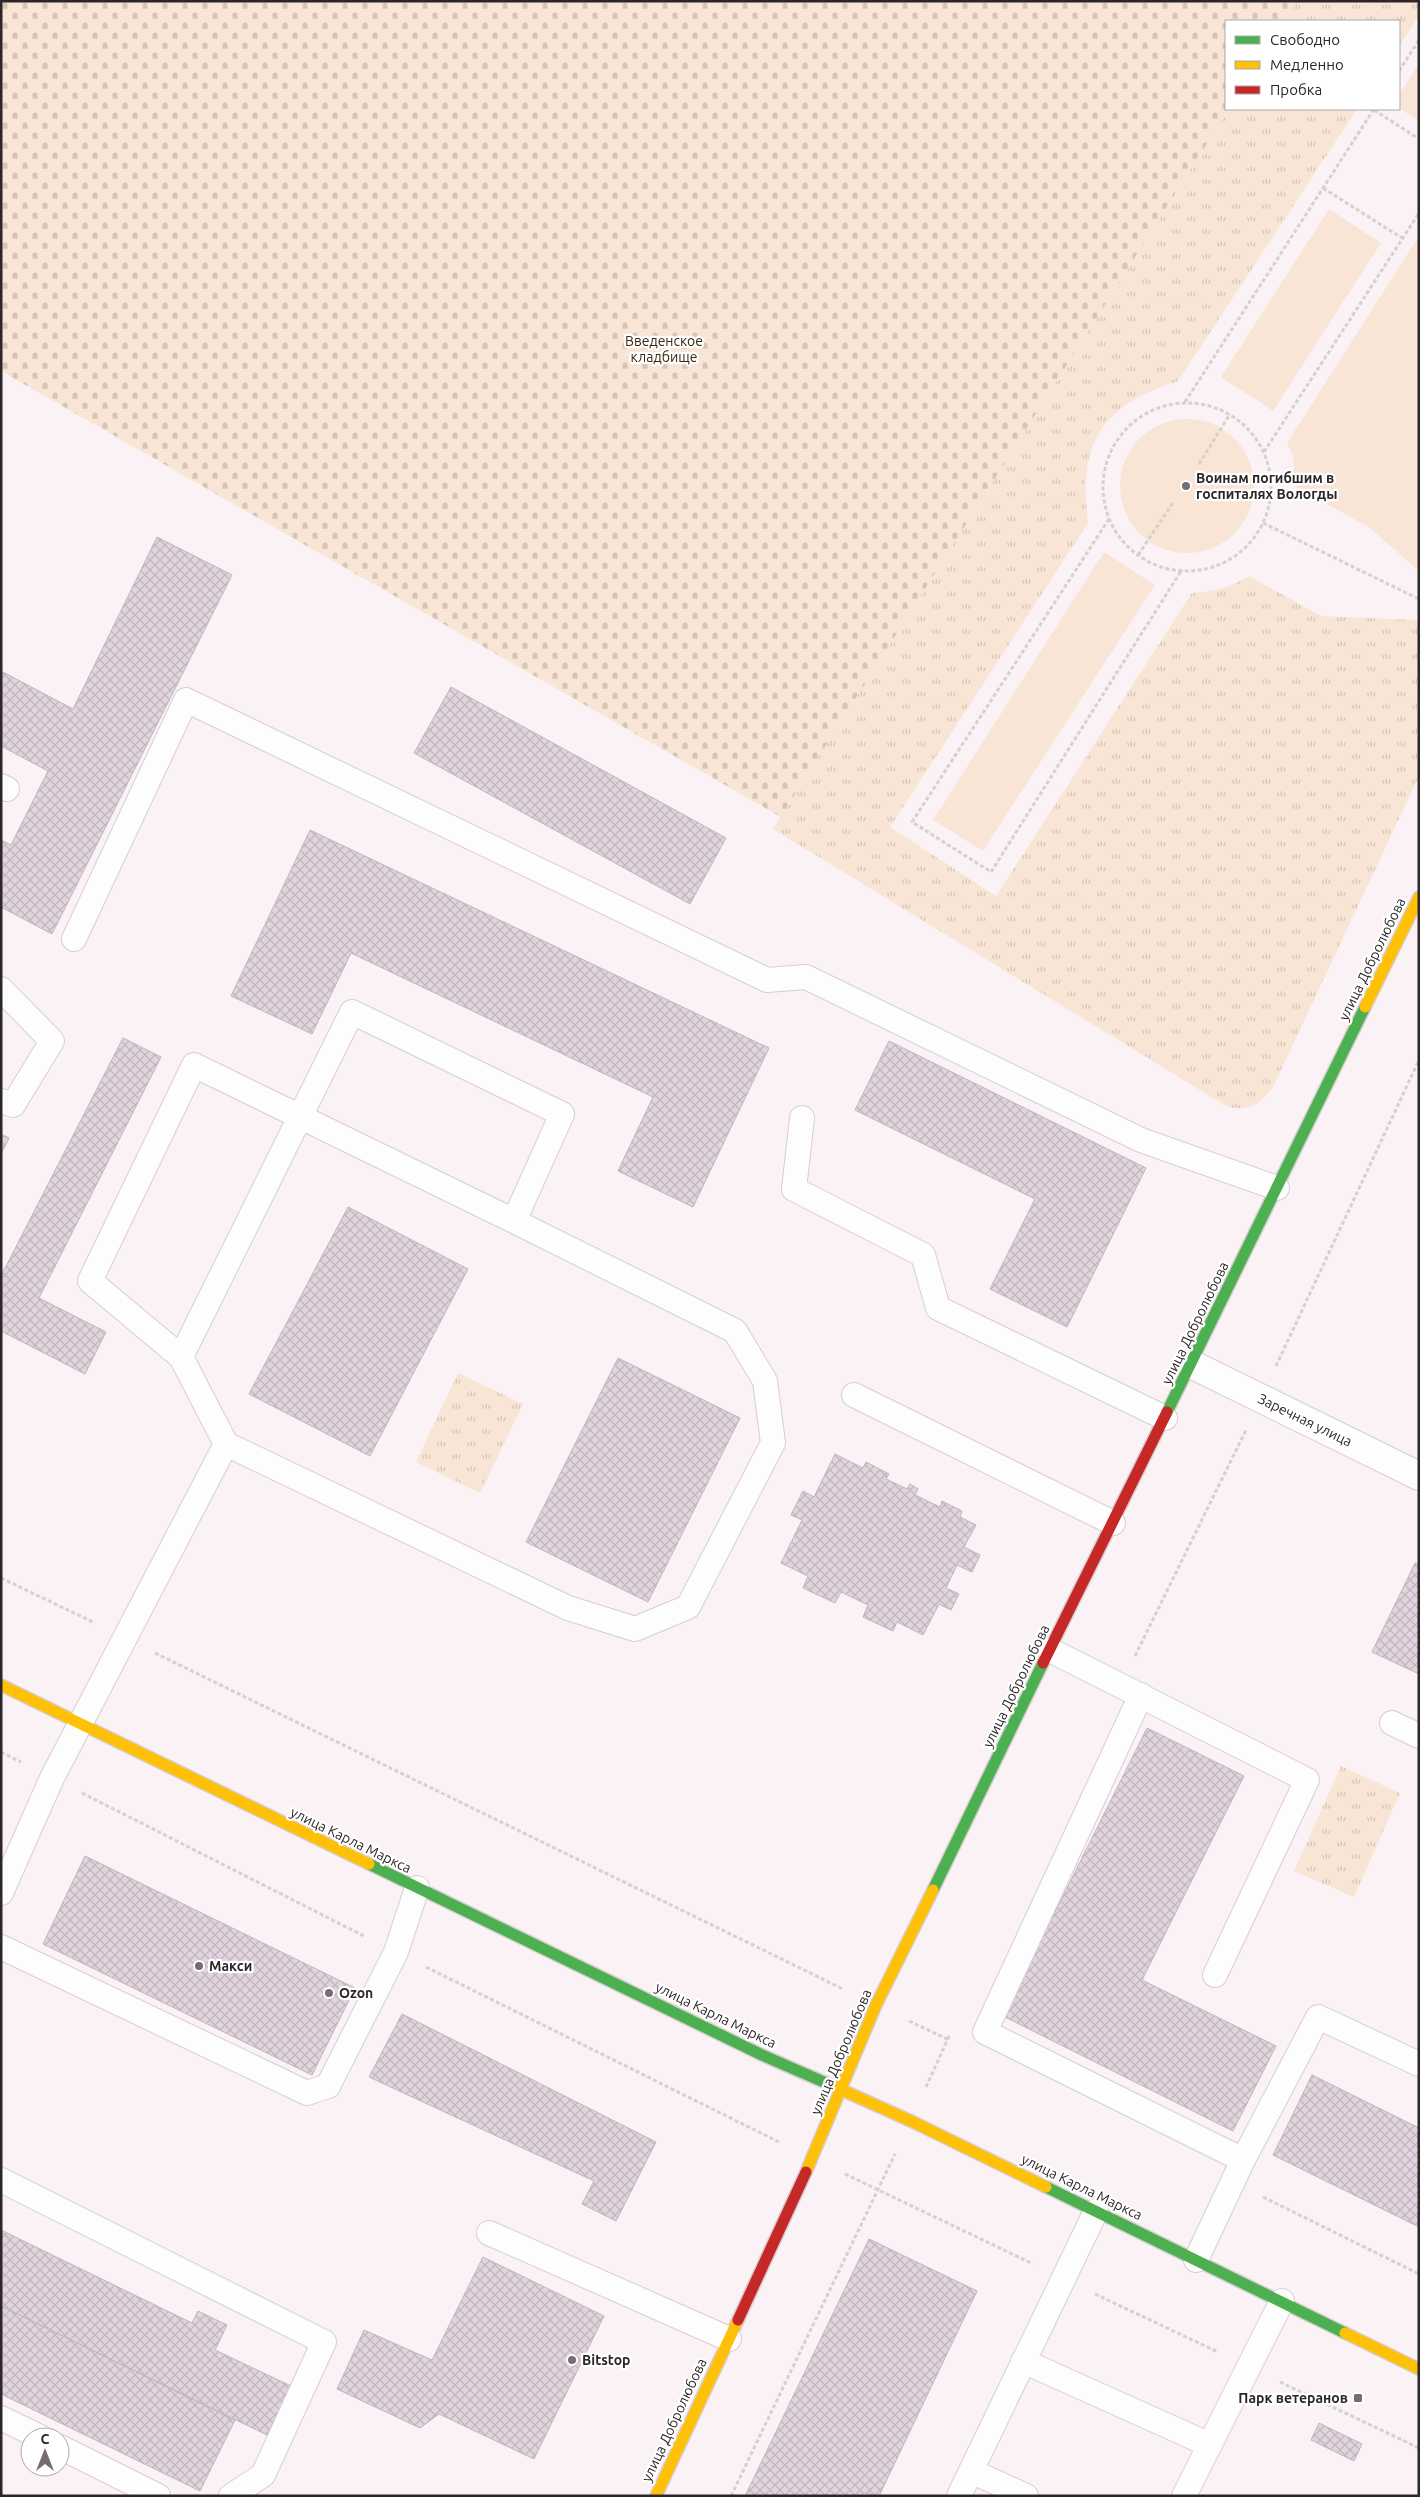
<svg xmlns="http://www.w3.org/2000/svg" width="1420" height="2497" font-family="Ubuntu,sans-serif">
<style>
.green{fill:#f9e5d5}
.cemetery{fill:url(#cemetery-stones)}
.park{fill:url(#park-tufts)}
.building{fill:url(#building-cross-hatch);stroke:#bdb7ba}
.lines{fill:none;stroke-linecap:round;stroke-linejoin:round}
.lane-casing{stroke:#d6ced0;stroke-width:26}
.street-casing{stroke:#d6ced0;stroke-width:30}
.fast-casing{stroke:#d6ced0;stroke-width:14}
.slow-casing{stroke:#d6ced0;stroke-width:14}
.jam-casing{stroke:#d6ced0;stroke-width:14}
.path{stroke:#d4d1d1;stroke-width:3;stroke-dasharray:4 2.5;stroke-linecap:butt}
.lane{stroke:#fefdfd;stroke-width:24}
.street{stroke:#fefdfd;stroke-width:28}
.fast{stroke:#4caf50;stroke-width:11}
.slow{stroke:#ffc107;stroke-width:11}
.jam{stroke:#c62828;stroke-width:11}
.poi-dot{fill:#756d6f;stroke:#fff;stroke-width:2}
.labels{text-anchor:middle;stroke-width:4.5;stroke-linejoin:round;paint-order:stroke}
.park-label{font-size:14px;fill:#3b260e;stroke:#fff}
.poi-label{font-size:14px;font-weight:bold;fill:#2d2628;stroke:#fff;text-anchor:start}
.street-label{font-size:14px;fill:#2d2628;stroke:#fff}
</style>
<defs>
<pattern id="cemetery-stones" width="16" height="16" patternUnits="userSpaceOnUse" patternTransform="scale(1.25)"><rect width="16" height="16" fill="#f9e5d5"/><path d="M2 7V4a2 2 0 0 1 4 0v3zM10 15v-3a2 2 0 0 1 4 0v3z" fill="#d6c4b7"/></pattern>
<pattern id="park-tufts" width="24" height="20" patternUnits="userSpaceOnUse" patternTransform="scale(1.25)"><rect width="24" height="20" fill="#f9e5d5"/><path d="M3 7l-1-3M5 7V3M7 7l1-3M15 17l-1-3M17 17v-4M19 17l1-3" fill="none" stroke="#d6c4b7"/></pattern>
<pattern id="building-cross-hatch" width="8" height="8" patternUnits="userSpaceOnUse" patternTransform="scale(1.25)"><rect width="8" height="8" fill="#e2d4de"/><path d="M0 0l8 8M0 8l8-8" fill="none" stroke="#c2b6be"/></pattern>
</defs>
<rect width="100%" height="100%" fill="#faf2f4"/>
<g class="green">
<path d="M1419,64V121L1399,108V95Z"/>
<path d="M1329,209L1381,243L1273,411L1221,377Z"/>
<path d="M1419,236V571L1370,528L1295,486L1293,456L1287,443Z"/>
<circle cx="1187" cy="486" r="67"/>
<path d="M1104,552L1155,585L983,851L933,820Z"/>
</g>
<path class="cemetery" d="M1,1H1297L1284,21H1226V109H1229L781,817L1,371Z"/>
<g class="park">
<path d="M1297,1H1419V16L1399,46V21H1284Z"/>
<path d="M1229,109H1357L1178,381C1101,406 1078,442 1088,523L890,827L996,896L1192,593C1214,591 1230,588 1249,576L1321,616L1415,620L1419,622V776L1273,1087C1260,1105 1250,1111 1228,1107L773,829Z"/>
<path d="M458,1373L523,1404L480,1493L416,1462Z"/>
<path d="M1341,1766L1400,1793L1354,1897L1294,1871Z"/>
</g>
<g class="building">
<path d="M157,537L232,575L52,934L1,907V840L11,845L48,771L1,746V671L73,709Z"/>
<path d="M451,687L726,838L690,904L414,753Z"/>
<path d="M310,830L769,1048L693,1207L618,1171L653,1097L351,953L312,1034L231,996Z"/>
<path d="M123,1038L161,1057L39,1298L106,1332L85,1374L1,1331V1276Z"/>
<path d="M889,1041L1146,1168L1067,1327L990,1289L1035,1199L855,1110Z"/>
<path d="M1,1134L9,1138L1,1154Z"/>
<path d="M348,1207L468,1269L370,1456L249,1394Z"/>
<path d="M618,1358L740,1418L648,1602L526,1542Z"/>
<path d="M835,1454L863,1468L866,1462L889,1474L886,1479L907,1489L910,1484L918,1489L915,1495L940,1507L942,1501L962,1511L960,1517L976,1525L964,1547L980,1555L972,1572L957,1565L946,1588L959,1594L951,1610L939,1604L923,1635L897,1622L893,1631L863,1617L868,1605L841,1592L835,1603L803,1588L808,1576L781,1563L802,1520L791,1515L803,1491L814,1497Z"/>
<path d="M1415,1563L1419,1565V1674L1372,1652Z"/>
<path d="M1147,1728L1244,1776L1142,1980L1276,2046L1233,2131L1003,2016Z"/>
<path d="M85,1856L355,1988L312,2075L43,1944Z"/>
<path d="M402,2014L656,2142L616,2221L582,2204L594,2181L369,2077Z"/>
<path d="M1312,2075L1419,2128V2227L1273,2155Z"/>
<path d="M1,2230L192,2323L198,2311L227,2325L215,2350L291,2386L267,2435L1,2306Z"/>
<path d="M869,2239L977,2291L945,2358L879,2496L863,2493L862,2496H745Z"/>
<path d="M483,2257L604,2316L534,2459L439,2414L420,2428L337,2389L364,2330L432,2360Z"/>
<path d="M1,2306L235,2420L200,2491L1,2394Z"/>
<path d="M1319,2423L1362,2444L1354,2461L1311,2440Z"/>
</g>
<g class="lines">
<defs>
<g id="lane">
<path d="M1,786L7,789"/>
<path d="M74,939L186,700L767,980L806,977L1141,1140L1277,1188"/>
<path d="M1,989L52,1041L13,1105L1,1101"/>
<path d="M802,1118L794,1189L923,1255L938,1308L1165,1418"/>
<path d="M181,1357L352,1012L562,1114L514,1221L194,1065L90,1281L181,1357L226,1444L568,1608L635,1629L688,1607L773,1443L765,1381L735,1331L514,1221"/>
<path d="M854,1395L1113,1523"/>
<path d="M1050,1650L1307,1780L1215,1975"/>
<path d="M1141,1695L985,2032L1243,2160L1318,2017L1419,2064"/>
<path d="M1392,1723L1419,1736"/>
<path d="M1,1893L52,1778L226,1444"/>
<path d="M1,1947L307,2093L328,2086L396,1952L417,1888"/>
<path d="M1,2180L324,2342L263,2475L231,2496"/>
<path d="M489,2233L729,2339"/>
<path d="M1196,2260L1243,2160"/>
<path d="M1023,2361L1210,2445"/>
<path d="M1,2418L40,2437"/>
<path d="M60,2447L158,2496"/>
<path d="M971,2471L1026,2496"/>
<path d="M959,2496L1096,2211"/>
<path d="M1184,2496L1282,2301"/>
</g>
<path id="street" d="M1191,1364L1419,1476"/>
<g id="fast">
<path d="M1167,1412L1365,1007"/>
<path d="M369,1864L762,2055L833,2086"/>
<path d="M933,1890L1043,1663"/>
<path d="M1046,2187L1345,2333"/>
</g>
<g id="slow">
<path d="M1365,1007L1419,897"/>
<path d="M1,1685L369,1864"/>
<path d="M833,2086L911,2121L1046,2187"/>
<path d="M806,2172L876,2005L933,1890"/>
<path d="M1345,2333L1419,2369"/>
<path d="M656,2496L738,2320"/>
</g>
<g id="jam">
<path d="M1043,1663L1167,1412"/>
<path d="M738,2320L806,2172"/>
</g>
</defs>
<use href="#lane" class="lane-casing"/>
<use href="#street" class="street-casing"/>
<use href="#fast" class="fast-casing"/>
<use href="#slow" class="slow-casing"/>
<use href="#jam" class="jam-casing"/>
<g class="path">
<path d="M1399,71L1419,40"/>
<path d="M1374,110L1419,139"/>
<path d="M1323,188L1402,238"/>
<path d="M1185,402L1374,109"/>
<circle cx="1187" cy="487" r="84"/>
<path d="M1264,452L1419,213"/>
<path d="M1199,464L1230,414"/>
<path d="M1109,519L912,822L991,872L1181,571"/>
<path d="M1263,523L1419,599"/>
<path d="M1138,555L1173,503"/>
<path d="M1276,1366L1419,1060"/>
<path d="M1,1578L95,1623"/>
<path d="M155,1653L843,1989"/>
<path d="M1135,1656L1246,1430"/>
<path d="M1,1752L21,1762"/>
<path d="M82,1793L364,1936"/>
<path d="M426,1967L781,2143"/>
<path d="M909,2021L949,2040"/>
<path d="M926,2087L950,2034"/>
<path d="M845,2174L1033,2264"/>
<path d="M1263,2197L1419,2274"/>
<path d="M1095,2294L1218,2352"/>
<path d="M1280,2382L1419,2448"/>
<path d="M731,2496L895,2154"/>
</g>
<use href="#lane" class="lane"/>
<use href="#street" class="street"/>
<use href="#fast" class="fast"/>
<use href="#slow" class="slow"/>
<use href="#jam" class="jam"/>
</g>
<g class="poi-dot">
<circle cx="1186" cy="486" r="5"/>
<circle cx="199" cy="1966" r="5"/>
<circle cx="329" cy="1993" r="5"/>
<circle cx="572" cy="2360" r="5"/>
<rect x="1353" y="2393" width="10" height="10" rx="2.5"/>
</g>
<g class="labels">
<g class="park-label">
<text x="664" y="346">Введенское<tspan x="664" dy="16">кладбище</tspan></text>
</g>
<g class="poi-label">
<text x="1196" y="483">Воинам погибшим в<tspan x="1196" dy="16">госпиталях Вологды</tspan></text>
<text x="209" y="1971">Макси</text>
<text x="339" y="1998">Ozon</text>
<text x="582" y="2365">Bitstop</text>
<text x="1348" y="2403" text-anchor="end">Парк ветеранов</text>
</g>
<g class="street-label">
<text transform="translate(1372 959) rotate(-64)" y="5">улица Добролюбова</text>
<text transform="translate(1195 1323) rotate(-64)" y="5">улица Добролюбова</text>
<text transform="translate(1305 1420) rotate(26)" y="5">Заречная улица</text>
<text transform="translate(1016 1686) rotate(-64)" y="5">улица Добролюбова</text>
<text transform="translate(351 1840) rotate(26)" y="5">улица Карла Маркса</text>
<text transform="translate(716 2015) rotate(26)" y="5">улица Карла Маркса</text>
<text transform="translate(841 2052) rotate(-67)" y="5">улица Добролюбова</text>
<text transform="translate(1082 2187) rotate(26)" y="5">улица Карла Маркса</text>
<text transform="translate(674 2420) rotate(-65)" y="5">улица Добролюбова</text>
</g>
</g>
<rect width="1420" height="2497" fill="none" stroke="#2d2628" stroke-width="5"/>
<rect x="1225" y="20" width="175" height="90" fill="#ffffff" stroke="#aba8a9"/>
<rect x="1235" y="36" width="25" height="8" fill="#4caf50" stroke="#aba8a9"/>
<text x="1270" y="45" font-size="15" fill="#2d2628">Свободно</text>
<rect x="1235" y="61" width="25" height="8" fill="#ffc107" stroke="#aba8a9"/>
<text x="1270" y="70" font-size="15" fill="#2d2628">Медленно</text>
<rect x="1235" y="86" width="25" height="8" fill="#c62828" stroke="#aba8a9"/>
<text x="1270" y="95" font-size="15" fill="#2d2628">Пробка</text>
<g transform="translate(45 2452)"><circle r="24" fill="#ffffff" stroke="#aba8a9"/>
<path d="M0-4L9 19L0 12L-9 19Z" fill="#756d6f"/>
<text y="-8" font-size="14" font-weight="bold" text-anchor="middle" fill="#2d2628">С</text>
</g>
</svg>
